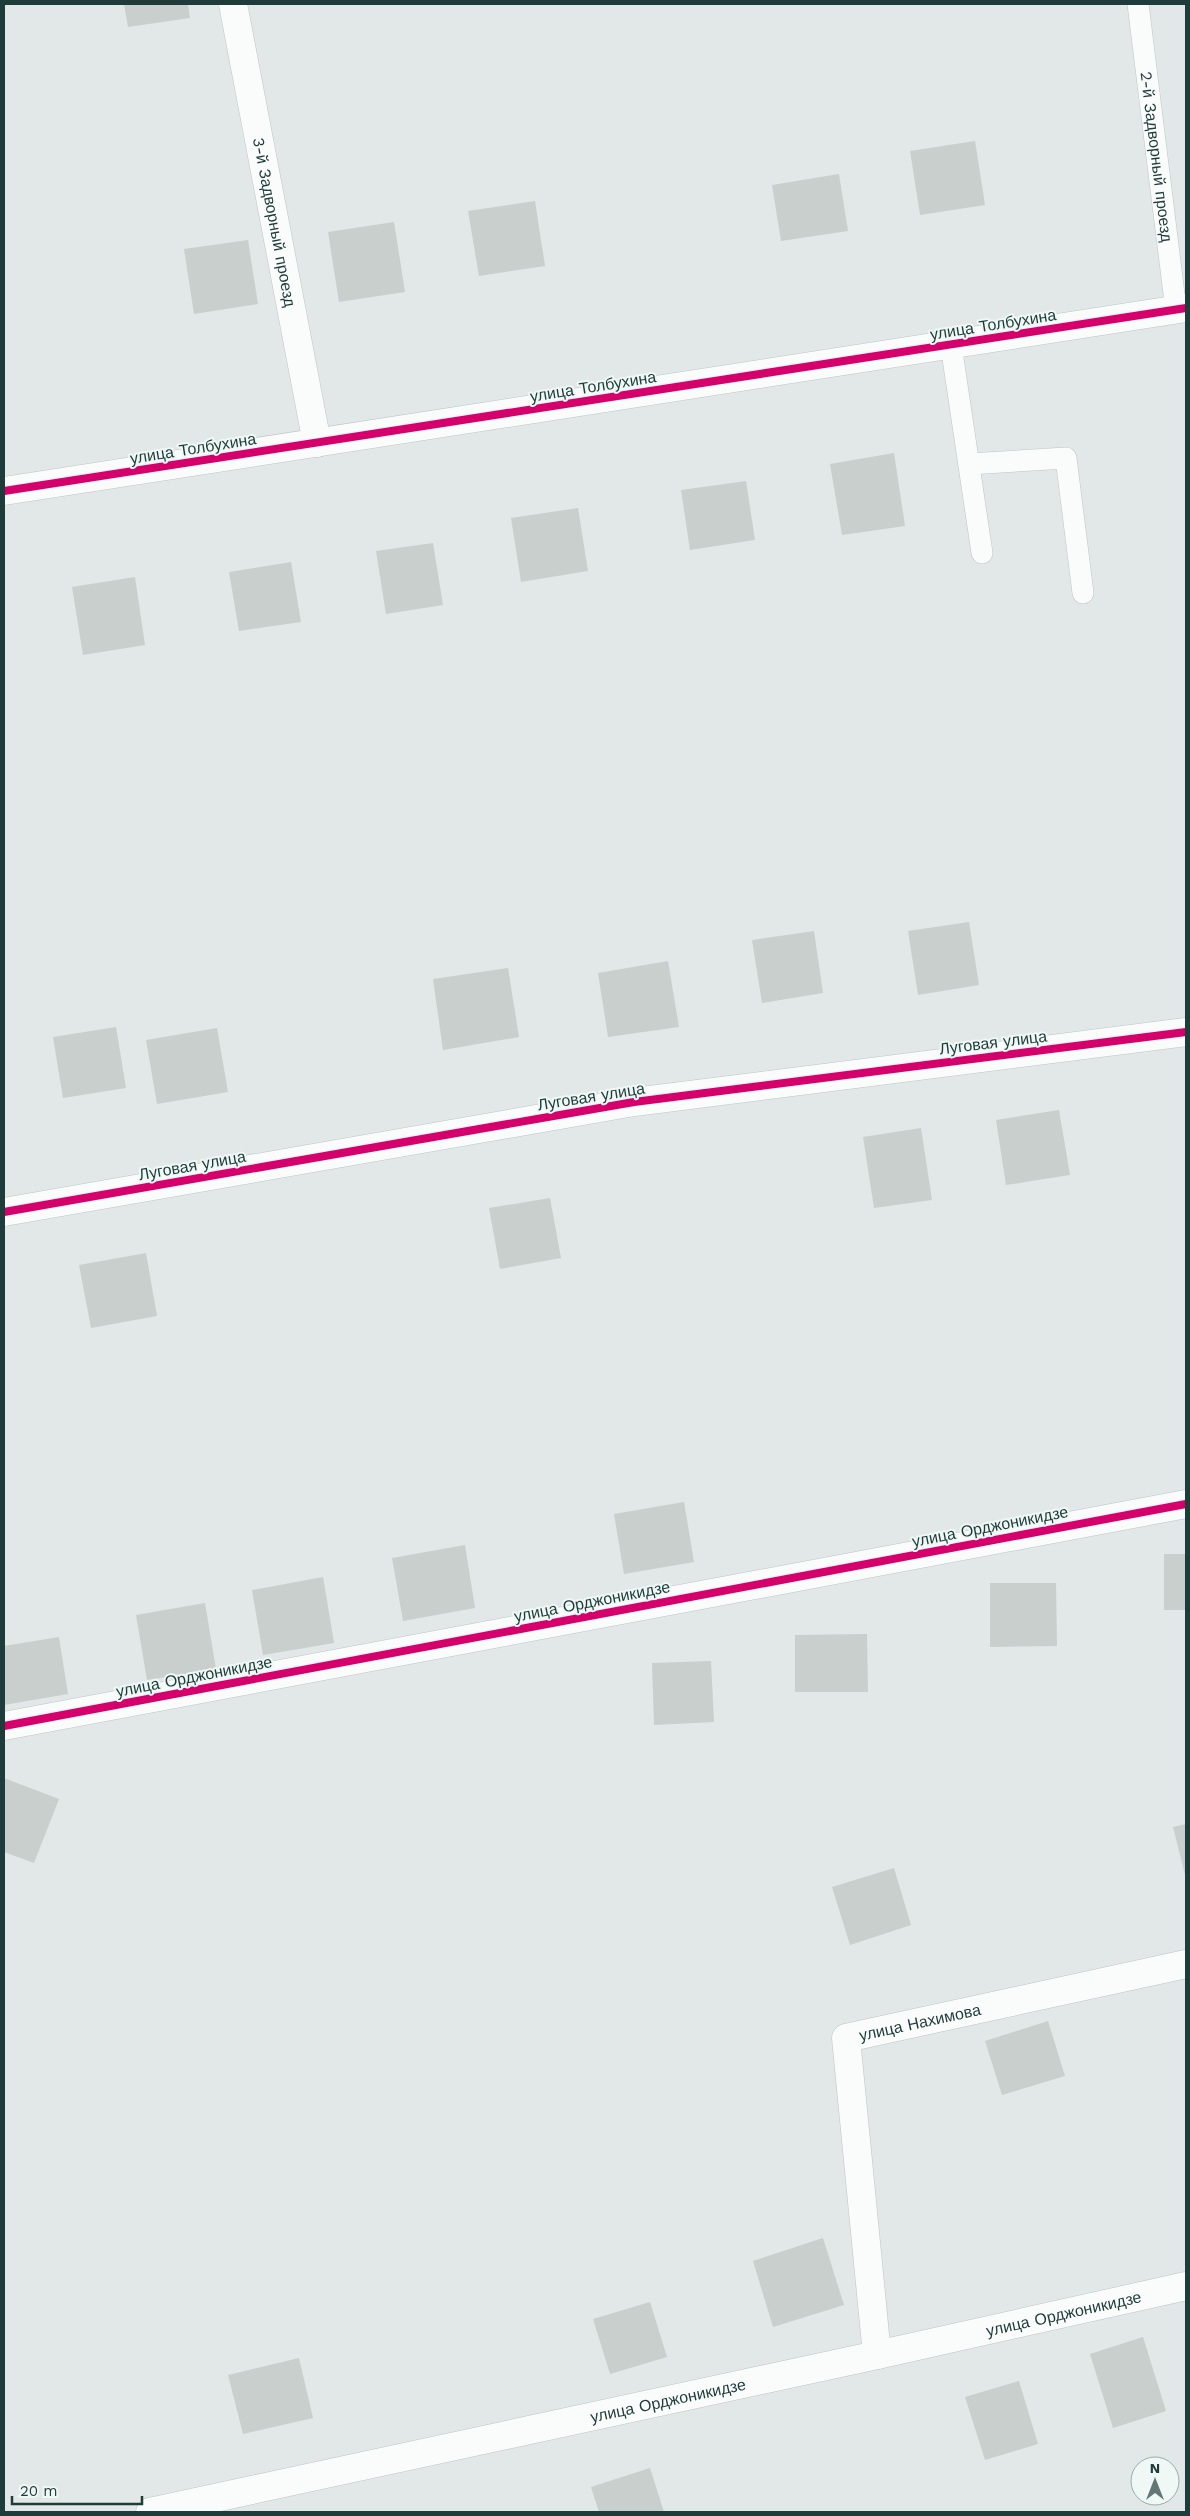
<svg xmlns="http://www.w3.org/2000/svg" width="1190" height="2516" font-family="'Work Sans',sans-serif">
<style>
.building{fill:#c8cfcd}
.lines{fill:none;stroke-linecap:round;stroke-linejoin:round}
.service-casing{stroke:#bec5c4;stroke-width:22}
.minor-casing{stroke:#bec5c4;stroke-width:29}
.service{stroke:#fafcfb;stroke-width:21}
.minor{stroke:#fafcfb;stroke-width:28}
.cycleway-casing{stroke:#eff8f5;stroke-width:11}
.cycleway{stroke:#d6006c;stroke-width:8}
.labels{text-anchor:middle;stroke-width:4;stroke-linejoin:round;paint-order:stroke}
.street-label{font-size:16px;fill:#1e3c3a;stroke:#eff8f5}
</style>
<rect width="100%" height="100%" fill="#e1e8e7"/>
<g class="building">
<path d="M124,4H188L190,18L128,27Z"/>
<path d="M975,141L985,205L920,215L910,151Z"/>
<path d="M839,174L848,231L781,241L772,185Z"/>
<path d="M535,201L545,266L479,276L468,211Z"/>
<path d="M394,222L405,292L339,302L328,232Z"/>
<path d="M248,240L258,304L194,314L184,249Z"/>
<path d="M894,453L905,526L842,535L830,464Z"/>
<path d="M746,481L755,540L690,550L681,490Z"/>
<path d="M578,508L588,571L521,582L511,518Z"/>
<path d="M433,543L443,605L386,614L376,551Z"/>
<path d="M291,562L301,622L239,631L229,572Z"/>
<path d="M135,577L145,645L83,655L72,587Z"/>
<path d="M969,922L979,985L918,995L908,931Z"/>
<path d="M814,931L823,993L762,1003L752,940Z"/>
<path d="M668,961L679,1027L608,1037L598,973Z"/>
<path d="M508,968L519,1037L443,1050L433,979Z"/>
<path d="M116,1027L126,1088L63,1098L53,1037Z"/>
<path d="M217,1028L228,1092L157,1104L146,1040Z"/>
<path d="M1059,1110L1070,1175L1006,1185L996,1120Z"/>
<path d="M921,1128L932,1200L874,1208L863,1137Z"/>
<path d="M550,1198L561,1258L500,1269L489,1208Z"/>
<path d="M146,1253L157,1316L91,1328L79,1265Z"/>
<path d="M684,1502L694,1562L624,1574L614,1514Z"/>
<path d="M465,1545L475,1608L403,1621L392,1558Z"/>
<rect x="1164" y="1554" width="22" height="56"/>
<path d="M323,1577L334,1643L263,1655L252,1590Z"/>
<path d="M990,1583H1056L1057,1646L990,1647Z"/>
<path d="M205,1603L216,1669L147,1680L136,1615Z"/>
<path d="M867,1634L868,1692H795V1635Z"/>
<path d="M59,1637L68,1694L4,1705V1646Z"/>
<path d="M711,1661L714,1722L654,1725L652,1663Z"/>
<path d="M4,1778L59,1799L34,1863L4,1852Z"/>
<path d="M1186,1824V1879L1173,1827Z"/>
<path d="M894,1868L911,1925L850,1945L832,1887Z"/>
<path d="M1048,2021L1065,2076L1002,2095L985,2041Z"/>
<path d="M823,2238L844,2305L773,2327L753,2261Z"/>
<path d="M650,2302L667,2357L610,2374L593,2319Z"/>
<path d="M1143,2337L1166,2411L1113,2428L1090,2354Z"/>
<path d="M299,2358L313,2418L243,2434L228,2375Z"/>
<path d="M1019,2381L1038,2444L985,2460L965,2397Z"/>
<path d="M650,2468L664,2512H599L591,2487Z"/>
</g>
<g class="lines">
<defs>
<g id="service">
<path id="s1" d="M1138,4L1176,310"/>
<path d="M951,345L982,553"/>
<path d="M969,464L1066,458L1083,593"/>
</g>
<g id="minor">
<path id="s2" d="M233,4L317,443"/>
<path d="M4,491L1186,308"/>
<path d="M4,1212L634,1102L1186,1032"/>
<path d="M4,1726L1186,1504"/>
<path id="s3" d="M877,2355L846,2038L1186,1964"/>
<path id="s4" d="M150,2512L877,2355L1186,2286"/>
</g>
</defs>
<use href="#service" class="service-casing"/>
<use href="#minor" class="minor-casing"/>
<use href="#service" class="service"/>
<use href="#minor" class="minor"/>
<defs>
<g id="cycleway">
<path d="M4,491L1186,308"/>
<path d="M4,1212L634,1102L1186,1032"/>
<path d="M4,1726L1186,1504"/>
</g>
</defs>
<use href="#cycleway" class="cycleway-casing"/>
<use href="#cycleway" class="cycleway"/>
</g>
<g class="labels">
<g class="street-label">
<text dy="6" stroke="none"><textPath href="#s1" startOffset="154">2-й Задворный проезд</textPath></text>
<text dy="6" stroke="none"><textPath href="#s2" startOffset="222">3-й Задворный проезд</textPath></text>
<text transform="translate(993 324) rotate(-9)" y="6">улица Толбухина</text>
<text transform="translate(593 386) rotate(-9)" y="6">улица Толбухина</text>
<text transform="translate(193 448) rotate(-9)" y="6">улица Толбухина</text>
<text transform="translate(993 1042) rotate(-7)" y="6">Луговая улица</text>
<text transform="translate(591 1096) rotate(-9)" y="6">Луговая улица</text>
<text transform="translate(192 1165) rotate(-10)" y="6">Луговая улица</text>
<text transform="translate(990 1526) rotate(-11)" y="6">улица Орджоникидзе</text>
<text transform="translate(592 1601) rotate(-11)" y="6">улица Орджоникидзе</text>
<text transform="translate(194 1676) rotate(-11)" y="6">улица Орджоникидзе</text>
<text dy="6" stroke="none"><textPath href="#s3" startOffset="394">улица Нахимова</textPath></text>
<text dy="6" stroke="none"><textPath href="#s4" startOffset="935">улица Орджоникидзе</textPath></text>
<text dy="6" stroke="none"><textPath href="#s4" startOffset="530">улица Орджоникидзе</textPath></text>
</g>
</g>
<rect width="1190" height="2516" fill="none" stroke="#1e3c3a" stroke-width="10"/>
<g transform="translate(1155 2481)"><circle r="24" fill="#eff8f5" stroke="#9badaa"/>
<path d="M0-4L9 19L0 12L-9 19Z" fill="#627877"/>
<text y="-8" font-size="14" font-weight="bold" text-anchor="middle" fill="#1e3c3a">N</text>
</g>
<path d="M12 2496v8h130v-8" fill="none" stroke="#1e3c3a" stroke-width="2.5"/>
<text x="20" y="2496" font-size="15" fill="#1e3c3a" stroke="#eff8f5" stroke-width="4" paint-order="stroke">20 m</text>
</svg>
